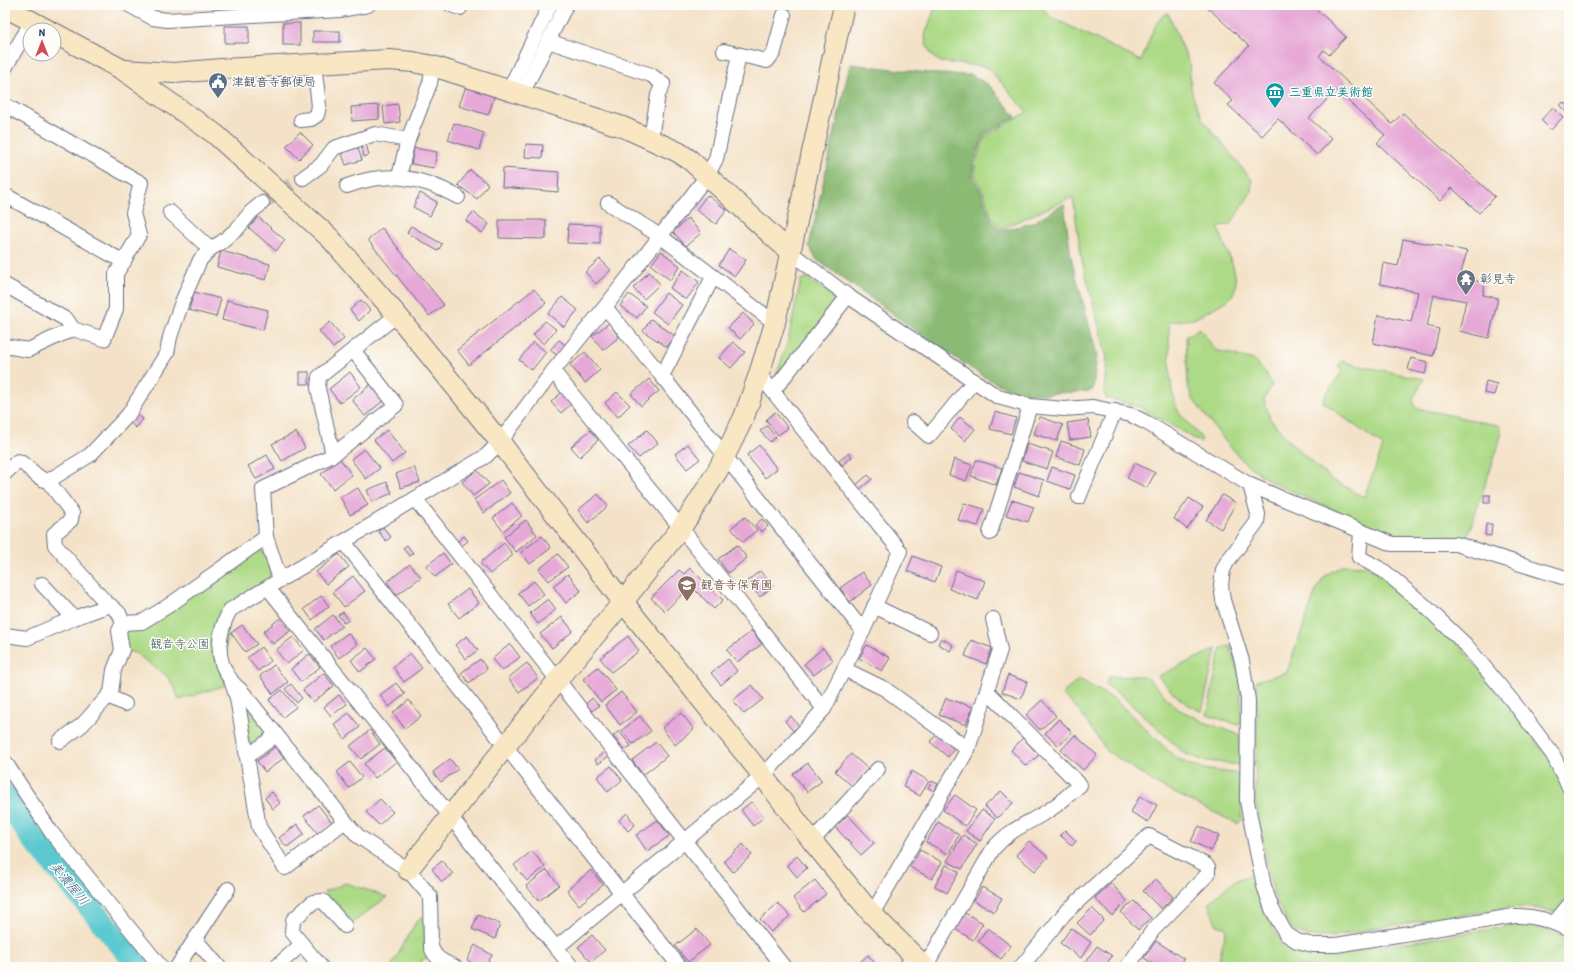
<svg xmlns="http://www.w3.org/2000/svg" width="1574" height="972" font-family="'Patrick Hand','Klee One',sans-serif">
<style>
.green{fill:#adda86;stroke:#648472}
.forest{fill:#8aba73;stroke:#527468}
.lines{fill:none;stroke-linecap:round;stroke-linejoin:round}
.river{stroke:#5cc9d0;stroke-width:24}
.building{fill:#e6a9d7}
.street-tunnel{stroke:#c9beb3;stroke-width:14;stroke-dasharray:14 7;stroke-linecap:butt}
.street-casing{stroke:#676e83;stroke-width:16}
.secondary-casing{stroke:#676e83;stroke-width:22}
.street{stroke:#fff;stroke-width:14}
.secondary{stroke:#f9e7c3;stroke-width:20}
.labels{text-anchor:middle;stroke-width:3;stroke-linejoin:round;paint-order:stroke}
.service-label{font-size:12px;font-weight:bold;fill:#4e5e75;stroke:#fdfcf7;text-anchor:start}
.culture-label{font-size:12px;font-weight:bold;fill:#0d838f;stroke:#fdfcf7;text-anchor:start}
.worship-label{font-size:12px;font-weight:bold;fill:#5b616d;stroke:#fdfcf7;text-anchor:start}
.education-label{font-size:12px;font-weight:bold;fill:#785e54;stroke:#fdfcf7;text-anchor:start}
.park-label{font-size:12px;fill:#405a68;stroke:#fdfcf7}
.water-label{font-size:13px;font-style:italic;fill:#2e5d80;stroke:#fdfcf7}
</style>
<rect width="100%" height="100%" fill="#fdfcf7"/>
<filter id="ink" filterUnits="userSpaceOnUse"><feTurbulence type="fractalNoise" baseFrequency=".025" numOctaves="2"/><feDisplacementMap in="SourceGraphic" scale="8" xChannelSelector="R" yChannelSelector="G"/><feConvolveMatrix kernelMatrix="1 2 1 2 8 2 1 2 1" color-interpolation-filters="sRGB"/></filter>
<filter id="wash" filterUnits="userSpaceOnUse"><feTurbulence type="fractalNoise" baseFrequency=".012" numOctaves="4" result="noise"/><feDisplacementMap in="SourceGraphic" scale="16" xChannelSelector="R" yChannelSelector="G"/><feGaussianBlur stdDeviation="0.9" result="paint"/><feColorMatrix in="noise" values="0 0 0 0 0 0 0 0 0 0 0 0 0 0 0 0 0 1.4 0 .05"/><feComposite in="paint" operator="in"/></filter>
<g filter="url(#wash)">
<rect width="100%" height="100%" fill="#f4e2c8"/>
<g class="green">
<path d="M936,5H1039L1051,17L1141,61C1147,49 1154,17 1168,13L1189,63L1192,94L1203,120L1252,180L1251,192L1230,225H1227L1218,228L1233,266L1235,275L1236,286L1233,294L1228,300L1194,319L1169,322C1170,350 1167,384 1178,411L1202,439L1200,442L1140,407L1106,398L1104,392L1107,358L1081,256L1073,197L1000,229L992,218L984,194L975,175V165L985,137L1027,112L987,67L941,62L933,57L926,44L925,35Z"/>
<path d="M807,278L833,297L835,305L776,377L788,340L801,280Z"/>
<path d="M1200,328L1215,350L1254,360L1266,373L1272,385L1264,399L1270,419L1292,444L1324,473L1335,482L1351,489L1355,493L1364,497L1383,447L1379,443L1323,402L1326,394L1343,370L1338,366L1342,361L1351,364L1424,379L1413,399L1416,408L1501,426V436L1497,450L1467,538C1441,531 1412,541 1386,533L1271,482L1244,462L1224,440L1192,398L1188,386L1186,337Z"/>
<path d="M256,549L265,553L271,571L268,582L227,605L226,685L179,700L175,688L166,675L135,653L126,651L123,632L146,624Z"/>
<path d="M1344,565L1366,566L1383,577L1453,637L1553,763L1569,802V896L1556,912L1529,907L1507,908L1369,929L1331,937H1308L1295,932L1288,924L1275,898L1268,871L1255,798L1257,718L1256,681L1287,672L1317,588L1326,575Z"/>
<path d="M1230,646L1240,677L1242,723L1239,725L1207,715L1221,648Z"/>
<path d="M1216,649L1202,712C1180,701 1174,695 1158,676Z"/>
<path d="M1138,676L1146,677L1151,681L1176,708L1204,722L1240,735V765L1202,760L1185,754L1120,694L1105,684L1109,677Z"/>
<path d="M1079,679L1114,699L1176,758L1191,765L1203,769L1239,774L1242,820L1238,824L1160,786L1107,751L1079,711L1062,694Z"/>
<path d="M245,710H250L267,730L266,737L250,749Z"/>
<path d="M1252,874L1258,895L1274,931L1285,943L1296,948L1311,953L1345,952L1517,925C1536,924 1551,930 1569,938V966L1568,967H1221L1219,958L1227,928L1217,925L1208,904L1232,882Z"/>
<path d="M346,883L387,897L351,924L324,892Z"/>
<path d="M423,916L426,951L428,957L423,959L419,967H391L417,920Z"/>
</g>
<path class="forest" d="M850,64L937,74L972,75L990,86L1016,117L984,135L973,165V176L982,194L991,220L999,231L1032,223L1064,204L1071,257L1097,355L1093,389L1091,391L1044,394L1019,393L996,383L981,375L929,340L816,259L809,246Z"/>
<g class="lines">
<path class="river" d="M5,796L30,835L140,967"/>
</g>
<g id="blocks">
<g class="building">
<path d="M1205,5H1312L1346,37L1329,55L1324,50L1319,56L1392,124L1403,113L1495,197L1479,213L1452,188L1440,201L1377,143L1385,135L1336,90L1309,118L1332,139L1317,155L1278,119L1262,136L1228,105L1233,101L1214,83L1249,46Z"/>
<rect x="283" y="23" width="17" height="22"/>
<rect x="225" y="26" width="24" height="17"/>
<rect x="313" y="31" width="27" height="11"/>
<path d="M466,86L495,95L488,115L459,106Z"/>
<path d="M1563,102L1569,107L1567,113L1560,106Z"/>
<path d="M398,104L400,122L385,124L383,106Z"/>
<path d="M379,105V119L352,121L351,107Z"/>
<path d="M1553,107L1563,117L1551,130L1541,120Z"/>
<path d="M454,123L484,133L479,150L448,140Z"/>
<path d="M300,132L313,145L299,159L286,146Z"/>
<path d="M366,144L369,155L364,157L361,146Z"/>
<path d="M526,144L543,145L542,158L525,157Z"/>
<path d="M357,146L362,160L346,165L341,151Z"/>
<path d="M414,148L437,152L434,168L411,164Z"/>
<path d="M503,168L559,172L558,192L502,187Z"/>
<path d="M470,170L488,184L477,199L458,185Z"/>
<path d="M420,193L437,202L430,216L413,207Z"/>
<path d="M707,195L727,210L716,224L696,210Z"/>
<path d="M473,212L489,224L482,233L466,221Z"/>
<path d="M258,217L285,240L276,251L249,228Z"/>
<path d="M688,218L701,233L686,246L673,232Z"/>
<path d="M499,220H546V239L499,238Z"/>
<path d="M568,224L600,225V244L567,243Z"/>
<path d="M411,226L442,244L438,251L407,233Z"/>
<path d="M382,228L444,305L429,316L368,240Z"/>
<path d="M1403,239L1467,251L1460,277L1485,283L1483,295L1498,298L1489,338L1459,331L1466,301L1434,295L1427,326L1439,329L1433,356L1373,343L1378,315L1411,322L1418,292L1380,284L1383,263L1398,266Z"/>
<path d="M729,249L746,260L735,276L719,265Z"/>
<path d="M221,251L270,264L266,280L217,267Z"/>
<path d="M661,251L680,266L670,280L651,265Z"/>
<path d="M600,259L611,270L596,284L585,272Z"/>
<path d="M683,270L699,282L686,300L670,288Z"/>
<path d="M649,272L660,284L644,299L633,288Z"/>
<path d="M534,289L546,303L469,365L457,350Z"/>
<path d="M194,292L221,299L216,317L189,310Z"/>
<path d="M666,293L682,305L668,324L652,312Z"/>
<path d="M629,294L646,306L637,318L620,306Z"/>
<path d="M562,297L578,310L564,327L548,314Z"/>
<path d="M227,300L268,310L263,330L222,320Z"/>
<path d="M361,300L370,310L359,321L350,310Z"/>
<path d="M743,313L754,324L740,339L728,328Z"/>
<path d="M651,319L675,336L667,347L643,331Z"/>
<path d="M545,321L556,329L544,344L533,335Z"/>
<path d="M330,322L344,339L333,348L319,331Z"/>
<path d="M609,323L619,337L603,350L592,336Z"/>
<path d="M559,340L565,345L557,355L550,350Z"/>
<path d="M533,342L546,352L532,370L519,360Z"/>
<path d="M733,342L745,352L731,368L719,358Z"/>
<path d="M585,352L600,370L585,383L570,365Z"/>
<path d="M1411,358L1428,362L1425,374L1408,370Z"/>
<rect x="300" y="372" width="9" height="12"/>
<path d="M350,372L361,387L340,403L329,389Z"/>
<path d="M649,379L659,391L641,406L631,394Z"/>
<path d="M1486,381L1497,384L1494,395L1484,393Z"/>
<path d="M371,384L384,400L365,416L352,400Z"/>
<path d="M562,392L572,403L561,413L551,402Z"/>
<path d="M617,392L630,405L618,417L605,403Z"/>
<path d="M775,412L788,428L778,435L766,420Z"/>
<path d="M995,412L1016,418L1011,434L990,429Z"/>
<path d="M135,413L143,419L136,428L128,421Z"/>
<path d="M960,417L975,429L965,441L951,429Z"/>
<path d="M1040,417L1063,425L1057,441L1034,434Z"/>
<path d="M1088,420L1091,437L1070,440L1067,423Z"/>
<path d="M767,426L776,437L770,442L760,431Z"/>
<path d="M387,430L405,453L392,463L374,440Z"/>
<path d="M590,430L598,440L580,457L571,447Z"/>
<path d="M647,430L658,443L639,458L628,446Z"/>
<path d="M296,432L305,448L282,461L272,444Z"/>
<path d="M1061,441L1085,449L1080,465L1056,457Z"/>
<path d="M688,444L700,459L687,469L675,454Z"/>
<path d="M1027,444L1053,452L1047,469L1022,461Z"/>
<path d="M759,445L777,469L765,478L747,455Z"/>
<path d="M364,449L380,468L366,479L351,459Z"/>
<path d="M849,453L852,457L842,465L839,461Z"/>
<path d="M267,455L275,469L256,479L248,466Z"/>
<path d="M340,459L352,475L333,489L321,474Z"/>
<path d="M954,459L972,465L966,481L949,475Z"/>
<path d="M976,460L1002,468L996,485L971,476Z"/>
<path d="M1135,463L1155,473L1147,488L1127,478Z"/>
<path d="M414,467L420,482L401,488L396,474Z"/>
<path d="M1052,467L1075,475L1070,489L1047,481Z"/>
<path d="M477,470L489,484L473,496L462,482Z"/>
<path d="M1019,472L1044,480L1039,496L1014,487Z"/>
<path d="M868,475L872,479L859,490L855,486Z"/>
<path d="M501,480L510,493L484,513L474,500Z"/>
<path d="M387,482L392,493L372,502L367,490Z"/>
<path d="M358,488L368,505L350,515L340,497Z"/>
<path d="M598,494L608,506L588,523L578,510Z"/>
<path d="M1222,495L1236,503L1221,529L1206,520Z"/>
<rect x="1484" y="495" width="6" height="8"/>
<path d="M1189,498L1203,507L1187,529L1174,519Z"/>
<path d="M1012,500L1034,507L1028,522L1006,515Z"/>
<path d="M512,503L522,516L503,531L493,518Z"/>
<path d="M964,503L984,509L978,526L958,520Z"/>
<path d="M745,517L757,530L743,542L731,528Z"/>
<path d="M762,519L768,526L762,532L755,525Z"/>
<path d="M526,520L537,535L516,552L504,537Z"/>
<path d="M1486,524H1492L1491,536L1485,535Z"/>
<path d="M383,527L391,537L386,541L378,531Z"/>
<path d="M464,536L468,541L461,546L458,541Z"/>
<path d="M542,536L551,548L530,564L521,552Z"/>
<path d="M504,543L513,555L490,574L480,563Z"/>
<path d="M407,545L413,553L409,556L403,548Z"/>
<path d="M737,545L747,558L728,573L718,559Z"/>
<path d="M443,553L451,564L435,577L426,566Z"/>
<path d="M339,554L349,567L326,584L316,572Z"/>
<path d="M558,554L568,567L549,581L539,569Z"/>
<path d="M913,556L941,567L935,582L907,571Z"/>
<path d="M410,564L421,577L397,595L387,582Z"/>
<path d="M690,568L723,600L714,609L691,586L665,611L651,598L679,570L684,574Z"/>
<path d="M956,570L985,581L978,600L949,589Z"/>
<path d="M760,571L773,586L760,597L747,581Z"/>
<path d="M862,572L872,585L850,602L840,588Z"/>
<path d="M568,574L581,591L566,603L553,586Z"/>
<path d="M353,576L365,591L344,607L333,592Z"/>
<path d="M534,581L544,594L528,606L518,593Z"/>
<path d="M468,589L479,603L459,618L448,604Z"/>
<path d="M321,596L329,606L312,620L304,609Z"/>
<path d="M548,599L556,609L538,624L530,613Z"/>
<path d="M343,612L349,620L344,623L338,615Z"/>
<path d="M333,615L342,626L324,640L315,629Z"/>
<path d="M562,617L573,631L552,648L540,634Z"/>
<path d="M280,618L290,631L273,644L263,632Z"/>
<path d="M242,625L257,644L245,652L231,633Z"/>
<path d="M752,631L762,644L737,662L727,650Z"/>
<path d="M348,633L357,644L339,658L330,646Z"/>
<path d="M467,636L478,650L466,659L455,645Z"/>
<path d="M628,636L639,651L611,672L600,658Z"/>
<path d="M293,637L304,650L287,664L276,650Z"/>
<path d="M941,638L953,645L950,651L938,644Z"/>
<path d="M971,640L992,648L986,664L965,656Z"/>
<path d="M510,644L520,657L502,671L492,659Z"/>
<path d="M867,645L890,658L882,671L859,658Z"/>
<path d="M261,647L271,661L258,671L247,658Z"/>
<path d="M367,648L376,659L360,672L351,660Z"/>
<path d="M823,648L833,660L814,675L804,664Z"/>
<path d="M410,653L422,668L404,682L393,667Z"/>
<path d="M309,654L320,667L301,682L291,669Z"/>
<path d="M480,659L487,669L469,683L461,673Z"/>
<path d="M728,659L737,671L721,685L711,673Z"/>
<path d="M527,663L538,678L519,692L508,678Z"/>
<path d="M274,665L288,682L273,694L260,676Z"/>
<path d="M598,667L616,690L601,702L583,679Z"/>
<path d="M324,673L334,686L313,702L303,690Z"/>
<path d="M1008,675L1027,682L1021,699L1002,692Z"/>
<path d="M396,683L405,694L389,707L380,695Z"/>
<path d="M291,684L302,698L297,703L285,689Z"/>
<path d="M752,685L763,699L744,714L733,700Z"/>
<path d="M282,690L296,707L283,717L269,700Z"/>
<path d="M621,692L637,712L620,725L605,705Z"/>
<path d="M339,695L347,704L331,716L324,707Z"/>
<path d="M592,698L599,706L592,711L586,704Z"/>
<path d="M946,698L973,707L966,725L939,715Z"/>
<path d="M409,700L421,716L405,729L393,713Z"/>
<path d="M1042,700L1056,716L1040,730L1026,715Z"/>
<path d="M349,713L360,727L345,739L334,724Z"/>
<path d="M681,713L694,729L675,745L662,728Z"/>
<path d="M640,716L651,731L633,744L622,730Z"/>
<path d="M791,716L799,726L793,731L785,721Z"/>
<path d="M1059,719L1072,732L1059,746L1045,733Z"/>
<path d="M370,730L380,744L361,759L350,746Z"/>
<path d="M619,731L631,746L624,750L613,736Z"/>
<path d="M937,734L954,749L948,757L930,742Z"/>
<path d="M1075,735L1097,755L1083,770L1061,750Z"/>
<path d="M1023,738L1039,755L1026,766L1011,750Z"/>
<path d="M656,742L667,756L643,775L632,760Z"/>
<path d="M275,747L284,758L265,772L257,761Z"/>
<path d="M385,748L396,762L375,778L364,764Z"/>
<path d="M605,751L609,756L598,764L595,760Z"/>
<path d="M851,754L868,769L852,786L835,771Z"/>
<path d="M450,759L458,769L441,782L433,772Z"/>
<path d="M350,762L362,777L349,788L337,772Z"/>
<path d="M808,763L822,781L807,792L793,774Z"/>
<path d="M611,766L622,780L608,792L597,777Z"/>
<path d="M912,771L929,781L920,796L903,786Z"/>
<path d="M932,781L938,784L934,791L928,788Z"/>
<path d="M1001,791L1013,803L997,818L985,806Z"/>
<path d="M272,792L280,803L273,809L265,798Z"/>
<path d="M955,795L976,810L965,826L943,810Z"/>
<path d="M1140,796L1157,805L1148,822L1131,812Z"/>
<path d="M380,799L393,812L379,825L366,812Z"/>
<path d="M751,802L764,817L753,826L741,810Z"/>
<path d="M318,805L332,823L318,834L304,816Z"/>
<path d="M982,810L995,819L980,841L966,831Z"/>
<path d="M627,813L635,825L628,831L619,820Z"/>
<path d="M848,815L874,843L861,855L835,827Z"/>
<path d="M658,820L669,836L647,851L636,835Z"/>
<path d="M938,822L959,835L948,854L926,842Z"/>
<path d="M297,824L304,834L287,847L279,838Z"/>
<path d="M1199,826L1219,836L1211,851L1191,841Z"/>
<path d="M1065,830L1076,841L1072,846L1060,835Z"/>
<path d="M963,835L977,844L962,869L947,861Z"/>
<path d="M1029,841L1048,857L1035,871L1016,855Z"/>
<path d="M743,844L752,855L733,872L724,861Z"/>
<path d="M920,850L942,862L932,879L910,867Z"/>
<path d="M532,851L545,867L527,881L514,865Z"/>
<path d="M797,856L807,868L797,877L787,865Z"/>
<path d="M442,861L453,874L442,882L432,869Z"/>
<path d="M946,865L959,872L947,893L935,886Z"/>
<path d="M547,870L559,885L539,901L526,886Z"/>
<path d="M591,870L603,885L579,905L567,890Z"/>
<path d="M1156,879L1173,897L1161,909L1143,891Z"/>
<path d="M815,880L826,894L804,912L793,898Z"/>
<path d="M1111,883L1127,901L1112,916L1095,898Z"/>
<path d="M982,887L1002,898L994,912L974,901Z"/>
<path d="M1134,901L1151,918L1138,930L1121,912Z"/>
<path d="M778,903L790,916L771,932L760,919Z"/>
<path d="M1092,908L1104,920L1090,935L1077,923Z"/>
<path d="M965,913L983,923L973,940L955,929Z"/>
<path d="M478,915L500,924L495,939L472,929Z"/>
<path d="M988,928L1011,946L1001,959L978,941Z"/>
<path d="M1071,928L1091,942L1081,958L1060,943Z"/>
<path d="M697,929L710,945L688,962L675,946Z"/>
<path d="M592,935L605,950L591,962L578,947Z"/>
<path d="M1156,941L1184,959L1179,967H1158L1144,958Z"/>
<path d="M475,945L492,955L485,967H479L467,960Z"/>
<path d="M1097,946L1112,956L1104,967H1085L1083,965Z"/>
<path d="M868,955L878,967H854Z"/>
</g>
</g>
</g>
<g filter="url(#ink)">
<use href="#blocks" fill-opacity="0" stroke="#676e83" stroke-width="1"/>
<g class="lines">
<path class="street-tunnel" d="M262,203L303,178"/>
<defs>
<g id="street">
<path d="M129,5L153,18L167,20L340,10L368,5"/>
<path d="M451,5L460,8L461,5"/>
<path d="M548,41L651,75L663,84L658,95L651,138"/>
<path d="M724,51L767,61L774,52L784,15"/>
<path d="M5,68L32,21"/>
<path d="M509,90L550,5"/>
<path d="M522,94L566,5"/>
<path d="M5,105L141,183L133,213L139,235L116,274V309L104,339L73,329L67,320L5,285"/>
<path d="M301,120L311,119L317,115L319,106L314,63"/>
<path d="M399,177L408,140L430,83L433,66"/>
<path d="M303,178L321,165L334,148L375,134L408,140"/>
<path d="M347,186C388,171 421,176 458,197"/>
<path d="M5,195L124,262"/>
<path d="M608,203L660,236L775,323"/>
<path d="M170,212L210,249"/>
<path d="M790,252L848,296L998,397L1030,406L1064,409L1093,407L1131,415L1147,423L1250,485L1392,544H1456L1569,579"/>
<path d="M5,346L28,350L73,329"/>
<path d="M553,371L681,528L824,709"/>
<path d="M759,374L900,551L863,631"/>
<path d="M662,376L713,277"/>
<path d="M773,391L848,296"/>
<path d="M913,422L929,436L974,381"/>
<path d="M333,455L318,388L319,377L397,315"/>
<path d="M5,473L18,461C29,465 36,479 48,481L90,455L128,415L167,353L170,337L182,302L200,260L210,249L222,242L237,229L251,212L262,203"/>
<path d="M48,481L72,513L71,520L54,534L55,545L108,605"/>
<path d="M1250,485L1258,514L1257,522L1227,562L1223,570L1221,585L1223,600L1242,661L1248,700L1247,801L1254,837L1264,886L1272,909L1286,934L1297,941L1313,945H1336L1514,916C1535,915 1551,921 1569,930"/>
<path d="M1079,497L1115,411"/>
<path d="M415,499L784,967"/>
<path d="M1361,532L1359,557L1384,571L1423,604L1466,645L1518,708L1553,755L1569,787"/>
<path d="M990,533L1030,406"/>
<path d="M344,542L680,967"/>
<path d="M280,579L266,537L263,489L333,455L396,405L353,350"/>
<path d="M42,584L74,618"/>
<path d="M268,588L451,817L506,887L572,967"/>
<path d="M874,606L930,633"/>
<path d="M5,635L27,638L74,618L110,605L119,613L123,623L142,622L168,606L266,537"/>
<path d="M844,669L885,689L968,749"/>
<path d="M232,683L237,698L259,827L285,868L345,821"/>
<path d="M108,696L125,704"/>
<path d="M60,741L82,725L111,693L114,670L122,650L119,631L123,623"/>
<path d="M247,757L276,735"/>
<path d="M5,762L51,832L161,967"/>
<path d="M812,841L878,769"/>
<path d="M872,914L968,749L1000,650L993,619"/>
<path d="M1554,923L1569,905"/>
<path d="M195,939L219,967"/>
<path d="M556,948L763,776L824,709L863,631L662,376L605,307"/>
<path d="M177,967L228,889"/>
<path d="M276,967L302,944"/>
<path d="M321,967L292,932L293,920L313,902L323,901L345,926"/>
<path d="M455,967C444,962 435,959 431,947L430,896L408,870L358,836L345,821L244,694C240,689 234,685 231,680C214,659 218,632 230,610L486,456L500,442L553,371L605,307L707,176L716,159L739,55"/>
<path d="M905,967L915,958"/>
<path d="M925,967L993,849C1010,829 1025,825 1046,812C1059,805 1069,794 1080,785L987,691"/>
<path d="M1021,967L1065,913L1149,836L1206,865L1208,868V874L1153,930L1127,967"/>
</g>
<g id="secondary">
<path d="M5,7L48,30"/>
<path d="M54,33L123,70L215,134L330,238L397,315L500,442L623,602L763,776L812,841L857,896L872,914L925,967"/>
<path d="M123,70L174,73L222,69L389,60L413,62L433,66L623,127L678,152L690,160L790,252"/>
<path d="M408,870L557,681L623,602L681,528L695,507L718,470L744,417L759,374L775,323L844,5"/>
</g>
</defs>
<use href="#street" class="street-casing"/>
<use href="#secondary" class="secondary-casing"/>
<use href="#street" class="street"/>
<use href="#secondary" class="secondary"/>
</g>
</g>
<defs>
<symbol id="civic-pin" viewBox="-11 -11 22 30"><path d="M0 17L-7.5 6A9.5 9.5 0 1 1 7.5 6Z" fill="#5c6f8a" stroke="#fdfcf7"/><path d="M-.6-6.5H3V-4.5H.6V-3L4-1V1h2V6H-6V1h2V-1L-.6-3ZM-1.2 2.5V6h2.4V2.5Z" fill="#fff"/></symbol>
<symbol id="museum-pin" viewBox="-11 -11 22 30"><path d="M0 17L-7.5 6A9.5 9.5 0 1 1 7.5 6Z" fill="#0f9aa8" stroke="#fdfcf7"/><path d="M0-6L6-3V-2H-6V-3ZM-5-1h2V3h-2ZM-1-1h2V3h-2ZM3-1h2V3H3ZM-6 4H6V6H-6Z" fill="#fff"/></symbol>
<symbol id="temple-pin" viewBox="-11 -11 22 30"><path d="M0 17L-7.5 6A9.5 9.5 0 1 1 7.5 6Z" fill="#6b7280" stroke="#fdfcf7"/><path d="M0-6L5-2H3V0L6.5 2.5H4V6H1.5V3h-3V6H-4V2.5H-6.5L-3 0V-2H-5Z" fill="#fff"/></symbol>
<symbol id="school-pin" viewBox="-11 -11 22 30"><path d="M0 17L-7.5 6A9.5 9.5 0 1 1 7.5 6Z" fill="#8d6e63" stroke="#fdfcf7"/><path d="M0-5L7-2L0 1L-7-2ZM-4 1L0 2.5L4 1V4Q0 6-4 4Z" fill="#fff"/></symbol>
</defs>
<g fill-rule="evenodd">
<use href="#civic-pin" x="207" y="71" width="22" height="30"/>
<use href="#museum-pin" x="1264" y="81" width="22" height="30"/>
<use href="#temple-pin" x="1455" y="268" width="22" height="30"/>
<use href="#school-pin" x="676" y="574" width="22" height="30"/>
</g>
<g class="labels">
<g class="service-label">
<text x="232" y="86">津観音寺郵便局</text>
</g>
<g class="culture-label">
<text x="1289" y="96">三重県立美術館</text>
</g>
<g class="worship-label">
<text x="1480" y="283">彰見寺</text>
</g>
<g class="education-label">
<text x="701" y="589">観音寺保育園</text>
</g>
<g class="park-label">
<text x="180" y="648">観音寺公園</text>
</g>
<g class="water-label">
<text transform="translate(70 883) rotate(50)" y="5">美濃屋川</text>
</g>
</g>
<rect width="1574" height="972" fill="none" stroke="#fdfcf7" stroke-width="20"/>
<g transform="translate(42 42)"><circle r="19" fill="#fdfcf7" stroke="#a3aaba"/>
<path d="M0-3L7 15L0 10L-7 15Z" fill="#d1495b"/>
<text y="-6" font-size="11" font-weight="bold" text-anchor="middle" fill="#1b2f5e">N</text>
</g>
</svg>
